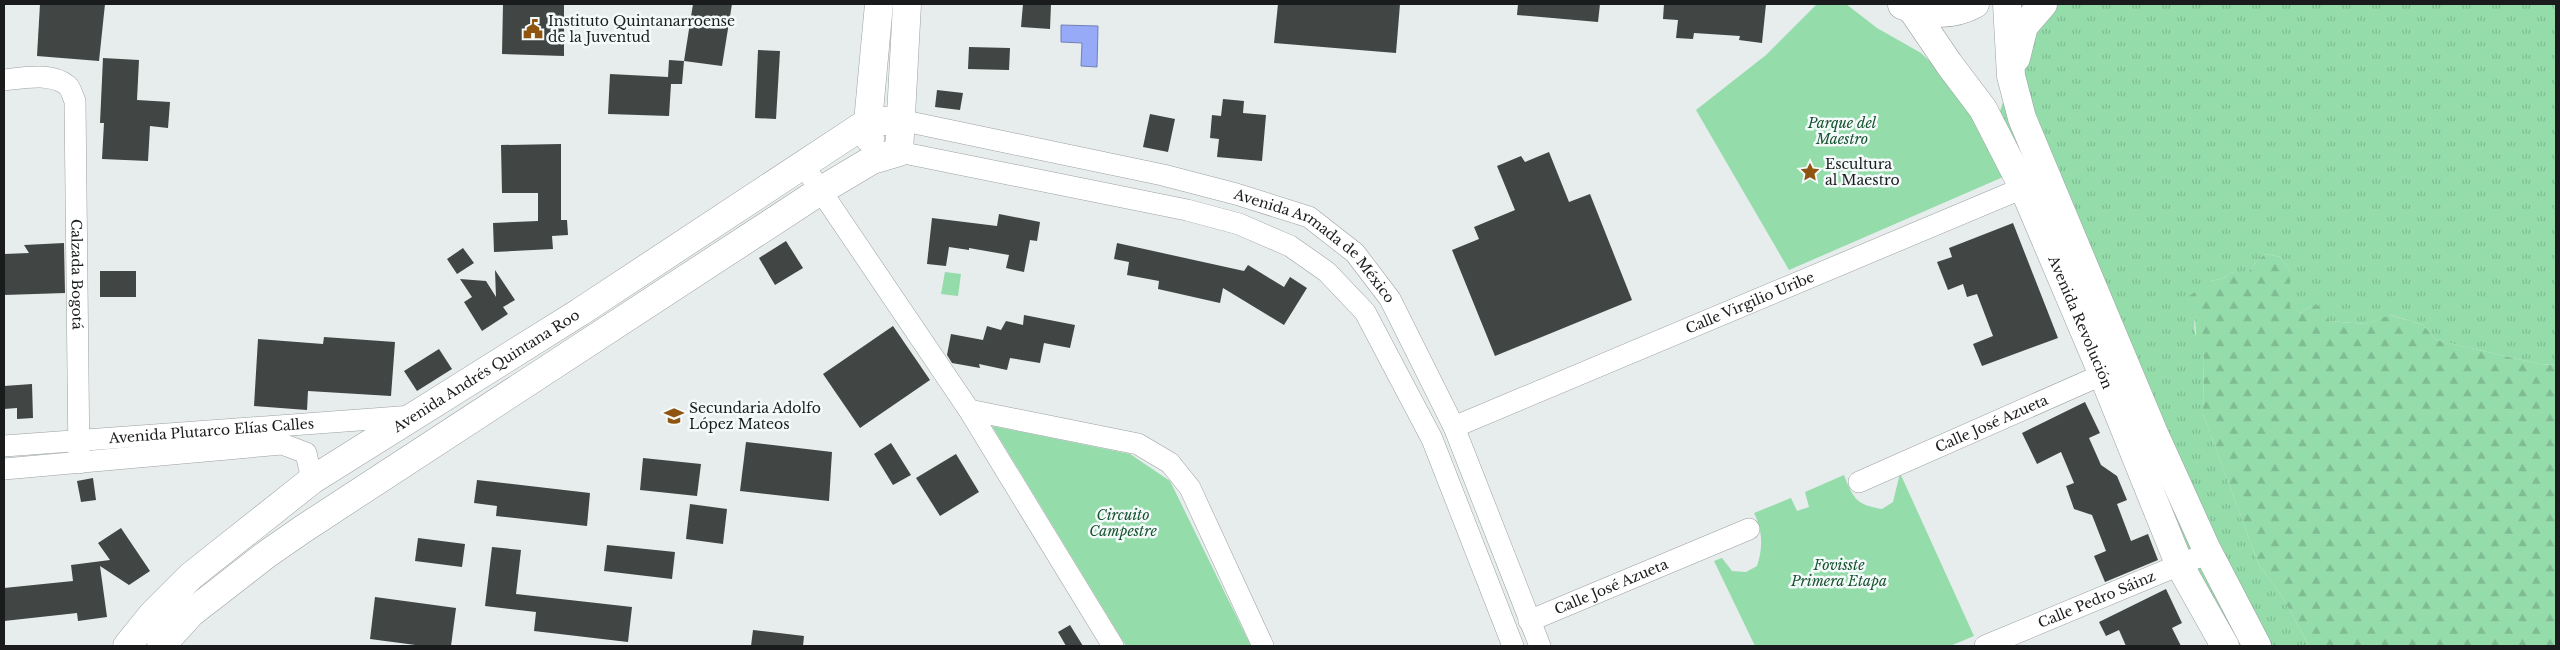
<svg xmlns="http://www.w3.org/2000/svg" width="2560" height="650" font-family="'Libre Baskerville',serif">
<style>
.grass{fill:url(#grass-tufts)}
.forest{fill:url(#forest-firs)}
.park{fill:#94dcaa}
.water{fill:#97aaf8;stroke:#727fb6}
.building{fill:#414544}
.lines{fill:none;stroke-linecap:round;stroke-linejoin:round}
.street-casing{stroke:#9ba0a1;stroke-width:22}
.secondary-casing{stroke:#9ba0a1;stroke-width:29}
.primary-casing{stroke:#9ba0a1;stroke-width:29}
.street{stroke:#fff;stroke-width:21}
.secondary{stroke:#fff;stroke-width:28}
.primary{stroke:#fff;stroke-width:28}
.labels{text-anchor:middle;stroke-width:5;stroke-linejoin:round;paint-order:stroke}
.poi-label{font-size:14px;fill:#1a1b1c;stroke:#f4f9fa;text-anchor:start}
.park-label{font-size:14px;font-style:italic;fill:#16532f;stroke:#f4f9fa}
.street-label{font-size:14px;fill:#1a1b1c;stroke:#f4f9fa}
</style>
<defs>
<pattern id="grass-tufts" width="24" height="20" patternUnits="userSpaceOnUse" patternTransform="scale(1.25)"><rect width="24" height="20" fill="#94dcaa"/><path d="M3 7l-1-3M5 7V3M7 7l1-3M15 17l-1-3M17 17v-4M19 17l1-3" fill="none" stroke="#7fbc92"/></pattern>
<pattern id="forest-firs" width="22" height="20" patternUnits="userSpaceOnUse" patternTransform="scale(1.25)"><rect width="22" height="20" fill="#94dcaa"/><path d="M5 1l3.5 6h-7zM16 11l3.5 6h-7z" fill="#7fbc92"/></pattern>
</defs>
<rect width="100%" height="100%" fill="#e7eced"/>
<path class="grass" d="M2037,4H2556V365L2539,364L2436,340L2423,325L2391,315L2366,324L2328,321L2311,305L2301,313L2290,309V271L2280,257L2265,254L2254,264L2246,277L2231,272L2224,278L2211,281C2201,305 2183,325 2204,350L2203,414L2259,565L2282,596L2309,646H2222L1992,134Z"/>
<path class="forest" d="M2265,254L2280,257L2290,271V308L2301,313L2311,305L2323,306L2329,313L2328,321L2366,324L2390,315L2423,325L2436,340L2539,364L2556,365V646H2309L2282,596L2259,565L2203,414L2204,351L2196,341L2195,316L2186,310L2189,296L2195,292L2203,295L2211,281L2224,278L2231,272L2246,276L2254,264Z"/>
<g class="park">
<path d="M1817,4H1846L1877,28L1921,53L1968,98L2010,174L1789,270L1696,110L1766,55Z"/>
<path d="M945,272L961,274L958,296L941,294Z"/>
<path d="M992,426L1130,454L1170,481L1251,646H1126Z"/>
<path d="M1900,473L1974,636L1950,646H1755L1714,561L1722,558L1732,571L1746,572L1757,566C1763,548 1763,531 1754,513L1791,498L1797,511L1809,507L1805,492L1844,475C1853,498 1856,505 1882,509L1893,502Z"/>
</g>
<path class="water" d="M1061,25L1098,26L1097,67L1081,66L1082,43L1061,42Z"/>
<g class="building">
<path d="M40,4H105L99,61L37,56Z"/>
<path d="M503,4H564V56L502,54Z"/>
<path d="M693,4H732L722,66L684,61Z"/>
<path d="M1023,4H1051L1050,29L1021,27Z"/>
<path d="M1278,4H1400L1396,53L1274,43Z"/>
<path d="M1518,4H1600L1598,22L1517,15Z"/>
<path d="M1664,4H1766L1762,43L1739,40L1740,36L1694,33L1693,39L1676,38L1678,20L1663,19Z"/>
<path d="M969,47L1010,48L1009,70L968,69Z"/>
<path d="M758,50L780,51L776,119L755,118Z"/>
<path d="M103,58L139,60L137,100L170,102L168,128L150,126L148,161L102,159L104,123H100Z"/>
<path d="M669,60L684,61L682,84H671L669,116L608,114L610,74L668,77Z"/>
<path d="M937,90L963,93L960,110L935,107Z"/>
<path d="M1223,99L1244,101L1243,113L1266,115L1262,161L1217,157L1219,139L1210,138L1212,115L1221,116Z"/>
<path d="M1150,114L1175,119L1168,152L1143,147Z"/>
<path d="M561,144V220H567L568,235L552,236L553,249L494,252L493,223L538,221V193H502L501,145Z"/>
<path d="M1549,152L1569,202L1590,194L1632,300L1495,356L1452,250L1479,239L1474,227L1515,210L1497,166L1521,156L1525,162Z"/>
<path d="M999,214L1040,222L1037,241L1030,240L1024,272L1006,268L1009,255L969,248V250L949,247L946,266L927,264L932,218L997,226Z"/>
<path d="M2013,223L2058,338L1982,366L1973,344L1993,336L1977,294L1967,297L1963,284L1948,290L1937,262L1952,257L1949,248Z"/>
<path d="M786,241L803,268L775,285L759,258Z"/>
<path d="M64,243L65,293L4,295V254L29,253L24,245Z"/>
<path d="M1117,243L1244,271L1248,265L1284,287L1290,277L1307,288L1284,325L1223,288L1220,303L1158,289L1159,281L1127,275L1129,262L1114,259Z"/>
<path d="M463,248L474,263L457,274L447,259Z"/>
<path d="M495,270L515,300L503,307L508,314L482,331L464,302L472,297L460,279L486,281L496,297Z"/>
<rect x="100" y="271" width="36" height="26"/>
<path d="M1024,315L1075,325L1070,348L1044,343L1040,363L1010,358L1007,370L979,364L980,368L952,363L947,355L951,334L983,340L987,326L1001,330L1006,321L1023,325Z"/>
<path d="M893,326L930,380L860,428L823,374Z"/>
<path d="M324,337L395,342L391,396L308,391L307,410L254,406L258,339L323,344Z"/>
<path d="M439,349L452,369L417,391L404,371Z"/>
<path d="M32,384L33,418L17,419V408L4,409V386Z"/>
<path d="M2085,402L2100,433L2089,438L2101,465L2117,476L2127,500L2117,504L2131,541L2148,534L2158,560L2105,582L2094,556L2106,551L2092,515L2074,509L2066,486L2074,483L2061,452L2037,464L2022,433Z"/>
<path d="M746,442L832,452L829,501L740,491Z"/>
<path d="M891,443L911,475L893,485L874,454Z"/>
<path d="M956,454L979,492L940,516L916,478Z"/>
<path d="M643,458L701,464L697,496L640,490Z"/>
<path d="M93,478L96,500L81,502L77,481Z"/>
<path d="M477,480L590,493L587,526L496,516L497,506L474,503Z"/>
<path d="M690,504L727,509L723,544L686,539Z"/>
<path d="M121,528L150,571L129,585L100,566L107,617L78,621L77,613L4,621V588L73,581L71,565L110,560L98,543Z"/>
<path d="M418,538L465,544L462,567L415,561Z"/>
<path d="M607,545L675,552L672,579L604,571Z"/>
<path d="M492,547L521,550L516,594L632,607L628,642L534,631L536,612L485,606Z"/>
<path d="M2166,589L2182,623L2172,628L2181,646H2126L2119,630L2106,636L2099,622Z"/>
<path d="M375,597L456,608L451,646H423L370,639Z"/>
<path d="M1070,625L1083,646H1066L1058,632Z"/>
<path d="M753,630L804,636L803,646H751Z"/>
</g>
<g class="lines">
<defs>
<g id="street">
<path id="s1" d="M4,80C22,78 52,72 68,86C71,89 73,97 75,101L79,463"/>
<path id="s2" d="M900,120L1163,175L1236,194L1309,217L1355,253L1390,299L1454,427L1540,646"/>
<path d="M899,152L1187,210L1239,224L1290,246L1327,272L1365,312L1432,439L1513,646"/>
<path d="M804,166L969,410L1113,646"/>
<path d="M969,410L1138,444L1170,463L1190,488L1263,646"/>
<path id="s3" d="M1454,427L2037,182"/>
<path id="s4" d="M4,446L413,416"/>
<path d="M4,469L282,444L306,453L312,480"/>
<path id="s5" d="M1859,482L2115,369"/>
<path id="s6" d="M1529,621L1749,529"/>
<path id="s7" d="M1985,646L2208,553"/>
</g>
<g id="secondary">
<path d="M870,139L868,122L879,4"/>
<path id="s8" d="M127,646L152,615L191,576L312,480L580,312L868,122L900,120"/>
<path d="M161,646L191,613L267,554L303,529L820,191L872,160L899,152L907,4"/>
</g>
<g id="primary">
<path d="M2007,4L2011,76L2022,118L2153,431L2206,548L2257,646"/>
<path d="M1902,5C1926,16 1953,16 1975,4"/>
<path id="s9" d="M1913,11L1949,64L1983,109L2024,189L2103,375L2180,566L2225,646"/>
<path d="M2016,58L2024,26L2043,4"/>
</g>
</defs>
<use href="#street" class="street-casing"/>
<use href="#secondary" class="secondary-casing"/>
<use href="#primary" class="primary-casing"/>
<use href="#street" class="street"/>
<use href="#secondary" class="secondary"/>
<use href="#primary" class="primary"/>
</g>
<defs>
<symbol id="civic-bare" viewBox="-9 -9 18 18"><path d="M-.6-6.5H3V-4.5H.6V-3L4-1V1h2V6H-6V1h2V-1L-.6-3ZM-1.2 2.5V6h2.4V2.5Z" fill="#8f5510" stroke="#f4f9fa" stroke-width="2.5" paint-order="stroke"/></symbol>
<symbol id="sight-bare" viewBox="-9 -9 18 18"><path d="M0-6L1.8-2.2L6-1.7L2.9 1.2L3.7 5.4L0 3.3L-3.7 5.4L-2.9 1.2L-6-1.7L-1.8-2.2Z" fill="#8f5510" stroke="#f4f9fa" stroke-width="2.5" paint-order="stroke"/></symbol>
<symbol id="school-bare" viewBox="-9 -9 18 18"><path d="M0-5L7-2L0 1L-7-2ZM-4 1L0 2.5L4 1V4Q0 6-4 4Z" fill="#8f5510" stroke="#f4f9fa" stroke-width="2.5" paint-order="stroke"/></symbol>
</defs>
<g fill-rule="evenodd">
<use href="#civic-bare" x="519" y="15" width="28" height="28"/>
<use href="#sight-bare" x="1796" y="158" width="28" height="28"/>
<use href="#school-bare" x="660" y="402" width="28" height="28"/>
</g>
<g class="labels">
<g class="poi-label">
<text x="548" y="26">Instituto Quintanarroense<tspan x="548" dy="16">de la Juventud</tspan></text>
<text x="1825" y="169">Escultura<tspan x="1825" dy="16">al Maestro</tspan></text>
<text x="689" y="413">Secundaria Adolfo<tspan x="689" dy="16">López Mateos</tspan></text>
</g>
<g class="park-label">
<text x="1842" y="128">Parque del<tspan x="1842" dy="16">Maestro</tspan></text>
<text x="1123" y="520">Circuito<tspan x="1123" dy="16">Campestre</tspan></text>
<text x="1839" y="570">Fovisste<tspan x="1839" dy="16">Primera Etapa</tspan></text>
</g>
<g class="street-label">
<text dy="5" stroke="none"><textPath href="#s2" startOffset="441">Avenida Armada de México</textPath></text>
<text dy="5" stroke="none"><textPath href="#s1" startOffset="256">Calzada Bogotá</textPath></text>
<text dy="5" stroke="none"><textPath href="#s3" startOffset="321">Calle Virgilio Uribe</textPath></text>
<text dy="5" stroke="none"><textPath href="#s9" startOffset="355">Avenida Revolución</textPath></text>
<text dy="5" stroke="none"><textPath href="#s8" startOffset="455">Avenida Andrés Quintana Roo</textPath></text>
<text dy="5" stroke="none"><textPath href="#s5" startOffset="145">Calle José Azueta</textPath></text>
<text dy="5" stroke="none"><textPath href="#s4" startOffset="208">Avenida Plutarco Elías Calles</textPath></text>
<text dy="5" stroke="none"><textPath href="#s6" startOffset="89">Calle José Azueta</textPath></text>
<text dy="5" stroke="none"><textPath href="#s7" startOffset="121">Calle Pedro Sáinz</textPath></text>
</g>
</g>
<rect width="2560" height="650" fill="none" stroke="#1a1b1c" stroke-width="10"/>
</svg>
